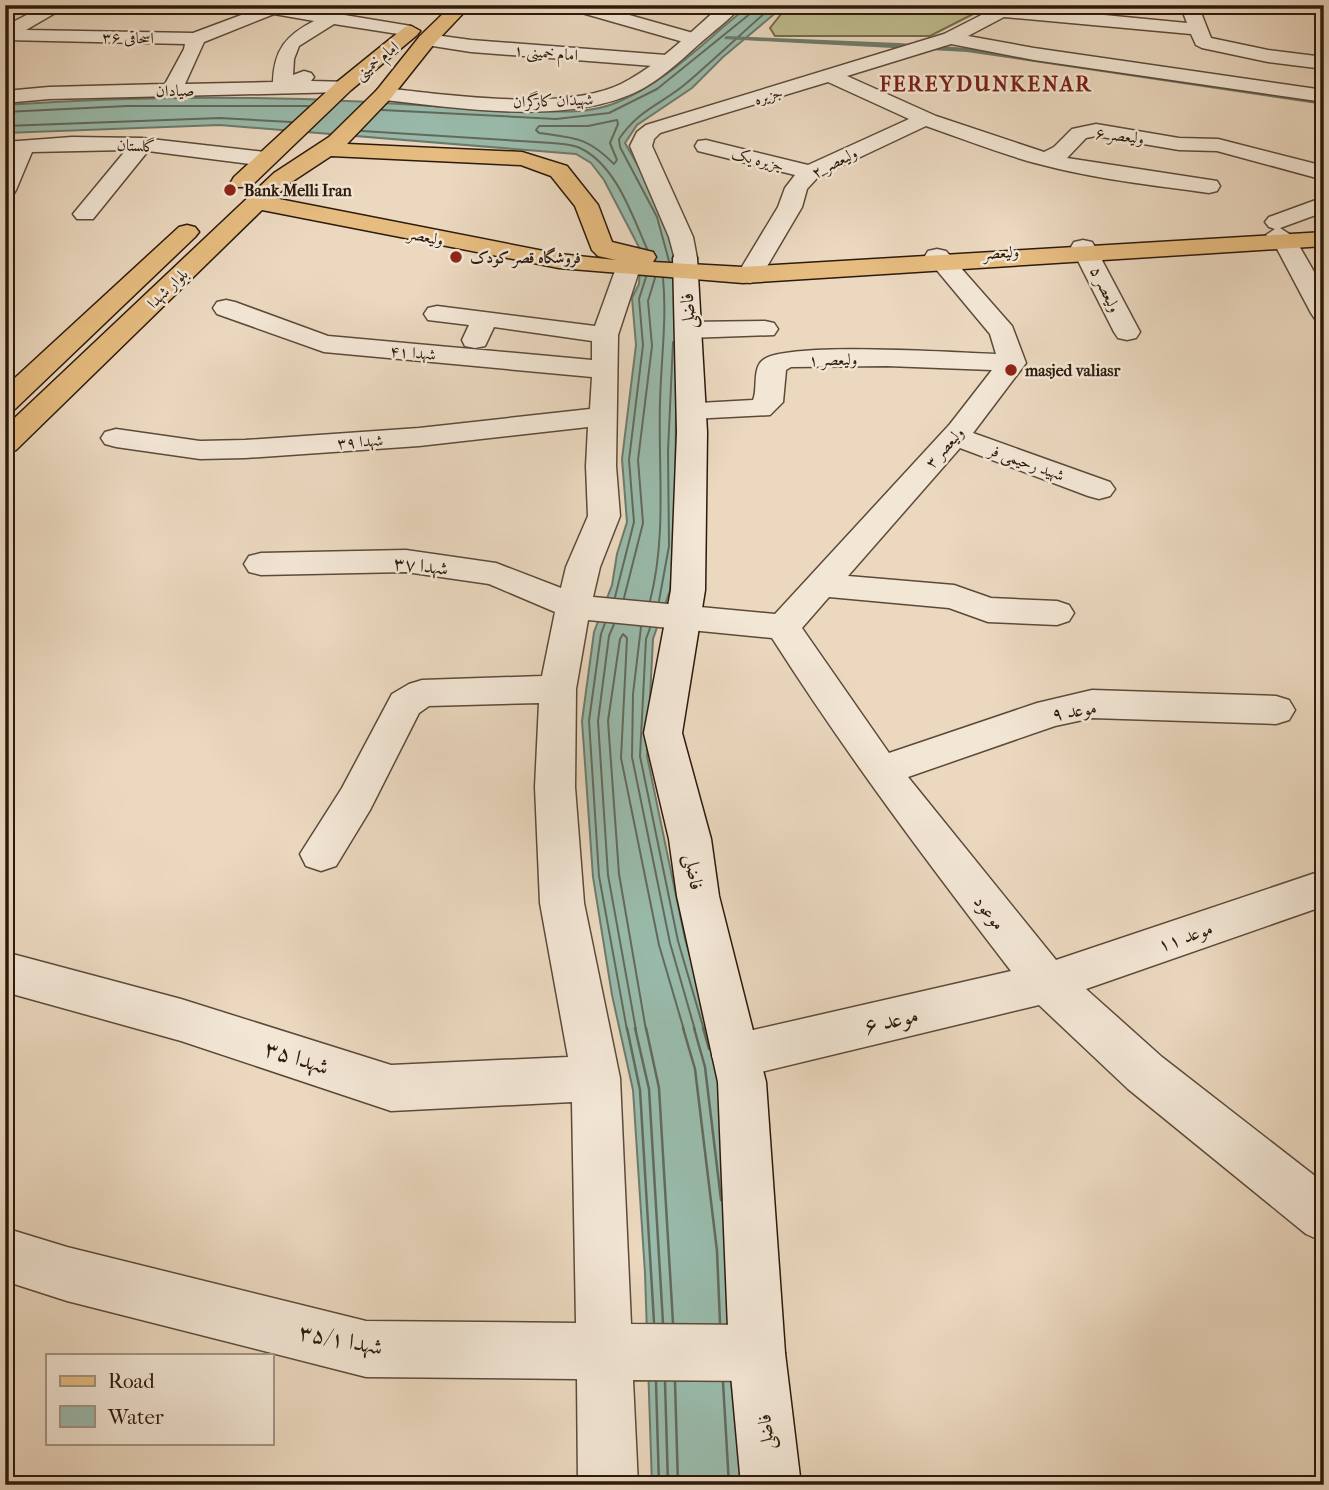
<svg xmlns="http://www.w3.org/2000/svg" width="1329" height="1490" font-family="'IM FELL French Canon',Amiri,serif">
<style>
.green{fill:#bebc8e;stroke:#756b4d;stroke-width:2}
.water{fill:#99bbac;stroke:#6d7b6c;stroke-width:2}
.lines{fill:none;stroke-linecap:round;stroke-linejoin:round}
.shore-far1{stroke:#626a5c;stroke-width:2}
.shore{stroke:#626a5c;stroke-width:2.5}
.stream{fill:#6d7b6c;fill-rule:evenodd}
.minor-casing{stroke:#5c4a39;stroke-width:3}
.tertiary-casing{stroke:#5c4a39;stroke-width:3}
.secondary-casing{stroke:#2c1a0c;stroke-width:3}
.primary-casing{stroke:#2c1a0c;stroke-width:3}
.minor{fill:#f2e6d5;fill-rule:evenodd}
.tertiary{fill:#f2e6d5;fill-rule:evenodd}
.secondary{fill:#f2e6d5;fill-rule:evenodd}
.primary{fill:#e6bc80;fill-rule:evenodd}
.poi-dot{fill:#8f2418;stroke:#f2e6d5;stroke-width:2.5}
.labels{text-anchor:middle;stroke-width:5;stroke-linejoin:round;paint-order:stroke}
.far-street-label{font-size:16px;fill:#2c1a0c;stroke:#f2e6d5}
.far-poi-label{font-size:16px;font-weight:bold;fill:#2c1a0c;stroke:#f2e6d5;text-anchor:start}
.street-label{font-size:19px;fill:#2c1a0c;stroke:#f2e6d5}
.far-district-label{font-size:21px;font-weight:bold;letter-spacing:2px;fill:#7a1f14;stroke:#f2e6d5}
.near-street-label{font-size:23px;fill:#2c1a0c;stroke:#f2e6d5}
</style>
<rect width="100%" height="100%" fill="#ebd8bf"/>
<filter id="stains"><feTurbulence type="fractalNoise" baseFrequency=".00286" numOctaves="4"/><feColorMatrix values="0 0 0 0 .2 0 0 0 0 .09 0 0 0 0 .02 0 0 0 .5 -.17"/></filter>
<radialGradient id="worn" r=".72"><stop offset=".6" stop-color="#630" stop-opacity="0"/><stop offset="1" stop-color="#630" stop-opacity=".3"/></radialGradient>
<path class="green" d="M797,5H991L930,36H775L770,28L782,13Z"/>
<path class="water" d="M750,5H785L723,57L692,88L637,125L625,143L652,190L675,248L680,348L676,401L675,536L670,590L653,639L647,756L685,939L721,1064L755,1485H652L645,1273L633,1090L612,995L593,877L582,721L594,632L612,585L617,554L627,522L622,459L636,345L632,298L639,284L641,251L604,180L591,163L576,154L220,125L5,133V105C104,98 203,96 302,99C373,101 443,108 514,110C548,111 586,116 618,102C669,81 707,38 750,5Z"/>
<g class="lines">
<g class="shore-far1">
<path d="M382,110L556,119L609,113L657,89L751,13L754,5"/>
<path d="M5,112L127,106H308"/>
<path d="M617,120L618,124L610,143L617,160L614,164C587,137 575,138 539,133L536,130L539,126H588Z"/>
<path d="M5,126L220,118L291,122"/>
<path d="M362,131L552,143C561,144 571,144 580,148C616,165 632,215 647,249"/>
<path d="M669,261L657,217L620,147L619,139C640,108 663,104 689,81C718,56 745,30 774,5"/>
<path d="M615,597L634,522L629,460L643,345L639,299L646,277"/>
<path d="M624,598L643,523L638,460L652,346L648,301L655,278"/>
<path d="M650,601C667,535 658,469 660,402C661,360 667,320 663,278"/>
<path d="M659,601L669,546L668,451L673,342"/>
<path d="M605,623L601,634L589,721L599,876L627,1030"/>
<path d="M614,624L609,636L598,721L608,875L636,1030"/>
<path d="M641,627L633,694L632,757L670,943L695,1030"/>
<path d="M650,628L646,639L640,756L678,941L704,1030"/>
<path d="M646,1030L619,874L608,721L620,639L623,634L627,638L621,758L659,945L684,1030"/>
</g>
<g class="shore">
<path d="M627,1028L640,1090L654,1322"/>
<path d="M635,1028L649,1089L663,1323"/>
<path d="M646,1028L659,1088L673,1323"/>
<path d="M683,1028L695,1069L717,1251L720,1323"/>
<path d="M694,1028L705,1067L721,1200"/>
<path d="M703,1028L709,1049"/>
<path d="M656,1382L659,1485"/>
<path d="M665,1382L668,1485"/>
<path d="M675,1382L678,1485"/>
<path d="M723,1382L729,1485"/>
</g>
<path class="stream" d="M726,36L899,43L967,48L1324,101V105L967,52L724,39Z"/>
<defs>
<g id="minor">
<path d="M46,5H69L26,30L193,33L252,11L241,5H284L411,26L420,31L411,36L334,24L299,46L294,59L293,75L304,71L311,73L314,77L311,81L351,82L354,86L344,92L49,99L5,103V91L49,87L165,84L184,49L185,44L5,40V26ZM274,14L314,21C286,35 274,50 273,82L185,84L204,42Z"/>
<path d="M565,5H594L700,35L703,39L694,45L568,9Z"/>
<path d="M1001,5L1187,23L1181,7L1198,5L1211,38L1268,50L1324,57V69L1268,62L1202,48L1196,45L1191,34L1004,17L968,36L1034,48L1324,90V102L1034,60L951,44L847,76L936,116L1044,152L1054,147L1072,129L1096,124L1179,138L1218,139L1324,166V180L1217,151L1179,150L1096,136L1086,138L1067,158L1217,181L1220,186L1217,191L1209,193C1152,185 1095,179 1039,164C1000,154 964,139 926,126L818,177L807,189L802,207L759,280L750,283L741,280L737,275L778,207L785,188L795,175L698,151L695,146L698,141L706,140L808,165L909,119L828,82L660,133L654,139L652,146L693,237L697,258L694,263L685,265L676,263L669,237L630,146L637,132L646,125L944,34Z"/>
<path d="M427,34L471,40L666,55L675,61L666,67L471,52L420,44L418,40L420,36Z"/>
<path d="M72,137L142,138L265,152L273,154L276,159L273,164L265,166L148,151L93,219H77L73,214L126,150L32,152L16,190L13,195L5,197V164L10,154H5V142Z"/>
<path d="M1324,197V212L1280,228L1294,237L1324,289V321L1315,319L1311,313L1275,245L1266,235L1275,229L1269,227L1265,222L1269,217Z"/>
<path d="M1083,240L1092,242L1095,247L1140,332L1136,338L1127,340L1118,338L1114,332L1071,247L1074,242Z"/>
<path d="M937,249L946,251L1012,326L1026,363L973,433L1110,482L1115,489L1110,496L1099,499L1088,496L960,448L848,576L954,585L991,598L1057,601L1069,605L1074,613L1069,621L1057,625L988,622L949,608L829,597L802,628L889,753L1037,703L1092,690L1276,696L1289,700L1295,710L1289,720L1276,724L1092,718L1055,726L908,777L1056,960L1324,870V906L1086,989L1162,1057L1324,1183V1242L1306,1234L1128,1089L1039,1005L736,1078L719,1072L712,1056L719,1040L736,1034L1011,971C927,862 846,754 772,638L588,620L576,689L575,787L584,903L620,1078L631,1324L757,1325L777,1333L785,1353L777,1373L757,1381L633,1380L638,1485H578L577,1379L366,1377L67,1301L5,1281V1228L67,1247L366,1321L576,1323L572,1102L391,1111L181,1041L5,992V952L181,999L391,1065L568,1057L540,903L535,787L539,703L429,706L419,713L370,810L336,866L321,871L306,866L300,854L342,788L392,694L409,684L422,680L542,676L555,612L489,584L406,572L261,575L249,572L244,564L249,556L261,553L406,550L496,563L561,588L566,567L588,516L586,466L588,427L419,446L245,458L200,459L116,447L105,444L101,438L105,432L116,429L200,441L245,440L419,428L590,409L592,377L324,352L217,314L213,308L217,302L226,300L235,302L328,336L592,360V341L494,327L485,346L475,348L465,346L462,340L469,325L428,320L424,314L428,308L437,306L595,326L616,268L619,263L628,261L637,263L640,268L618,335L616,466L620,516L600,567L593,597L775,614L950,424L992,370L887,366L791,367L786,370L783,402L770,415L691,419L681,416L677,410L681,404L753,400C758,390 752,368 763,360C787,341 957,353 996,354L990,334L925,256L928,251Z"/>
<path d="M765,321L774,323L778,329L774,335L688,338L679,336L675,330L679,324L688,322Z"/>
</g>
<path id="tertiary" d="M722,5H742C730,20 712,32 698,45C679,62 658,82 634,93C563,125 459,108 384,100L377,98L374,94L377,90L384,88C449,95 563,112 621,84C659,65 690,32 722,5Z"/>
<path id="secondary" d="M685,251L694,253L697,258L707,432L705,590L682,733L711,839L719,896L766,1082L785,1353L801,1485H741L729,1353L718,1082L677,896L669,839L644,733L671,590L677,432L673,258L676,253Z"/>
<g id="primary">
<path d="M452,5H471L434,44L391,98L347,144L522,152L567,166L598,205L612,242L653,252L656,257L653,262L743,267L1324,232V246L743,283L559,268L262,210L16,450L5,453V427L274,173L329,137L377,90L420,36ZM331,156L521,165L551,176L575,206L592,250L598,256L616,260L559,254L274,198L290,183Z"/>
<path d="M411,26L420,31L417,35L351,90L250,187H234L231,182L234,177L337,82L405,27Z"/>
<path d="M187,225L195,227L199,232L195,237L15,409L5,412V387L179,227Z"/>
</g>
</defs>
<use href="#minor" class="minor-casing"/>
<use href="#tertiary" class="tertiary-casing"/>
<use href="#secondary" class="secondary-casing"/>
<use href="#primary" class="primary-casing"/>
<use href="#minor" class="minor"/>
<use href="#tertiary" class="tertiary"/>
<use href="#secondary" class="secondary"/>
<use href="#primary" class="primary"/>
</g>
<g class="poi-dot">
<circle cx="230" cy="190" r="7"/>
<circle cx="456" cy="257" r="7"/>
<circle cx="1011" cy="370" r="7"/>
</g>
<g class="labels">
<g class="far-street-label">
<text transform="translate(128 37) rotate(1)" y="6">اسحاقی ۳۶</text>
<text transform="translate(546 52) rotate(5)" y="6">امام خمینی ۱</text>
<text transform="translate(376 60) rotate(-39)" y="6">امام خمینی</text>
<text transform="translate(175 90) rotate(-1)" y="6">صیادان</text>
<text transform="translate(768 95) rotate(-17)" y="6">جزیره</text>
<text transform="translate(553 100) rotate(-2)" y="6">شهیدان کارگران</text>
<text transform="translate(1120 135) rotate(7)" y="6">ولیعصر ۶</text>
<text transform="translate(136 145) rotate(3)" y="6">گلستان</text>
<text transform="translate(758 159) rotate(14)" y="6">جزیره یک</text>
<text transform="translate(834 162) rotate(-27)" y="6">ولیعصر ۲</text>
<text transform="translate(426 236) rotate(12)" y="6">ولیعصر</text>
<text transform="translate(1001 252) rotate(-4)" y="6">ولیعصر</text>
<text transform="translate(167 288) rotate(-44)" y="6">بلوار شهدا</text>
<text transform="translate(1106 289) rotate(64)" y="6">ولیعصر ۵</text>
<text transform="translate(413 352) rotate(5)" y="6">شهدا ۴۱</text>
<text transform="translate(833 359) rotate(-1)" y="6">ولیعصر ۱</text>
<text transform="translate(360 441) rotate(-4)" y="6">شهدا ۳۹</text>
<text transform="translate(944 447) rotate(-48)" y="6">ولیعصر ۳</text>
<text transform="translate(1027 462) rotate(20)" y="6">شهید رحیمی فر</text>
</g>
<g class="far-poi-label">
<text x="244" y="196">Bank Melli Iran</text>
<text x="470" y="263">فروشگاه قصر کودک</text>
<text x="1025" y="376">masjed valiasr</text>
</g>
<g class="street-label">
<text transform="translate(687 311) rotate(-93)" y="7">فاضلی</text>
<text transform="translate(421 565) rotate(6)" y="7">شهدا ۳۷</text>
<text transform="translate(1074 710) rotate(-9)" y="7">موعد ۹</text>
<text transform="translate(695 872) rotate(82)" y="7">فاضلی</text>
<text transform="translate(990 912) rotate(52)" y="7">موعود</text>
<text transform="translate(1185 936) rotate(-19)" y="7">موعد ۱۱</text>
<text transform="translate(765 1432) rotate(-96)" y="7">فاضلی</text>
</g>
<g class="far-district-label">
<text x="986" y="91">FEREYDUNKENAR</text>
</g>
<g class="near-street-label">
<text transform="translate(891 1020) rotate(-13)" y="8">موعد ۶</text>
<text transform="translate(297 1057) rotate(18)" y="8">شهدا ۳۵</text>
<text transform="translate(341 1339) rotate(11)" y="8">شهدا ۳۵/۱</text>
</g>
</g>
<rect width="1329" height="1490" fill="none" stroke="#ebd8bf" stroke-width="28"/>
<rect x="7" y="7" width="1315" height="1476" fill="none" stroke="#2c1a0c" stroke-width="3.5"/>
<rect x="14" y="14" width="1301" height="1462" fill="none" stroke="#2c1a0c" stroke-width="2"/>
<rect x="46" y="1354" width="228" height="91" fill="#f2e6d5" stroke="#a39485" stroke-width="2"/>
<rect x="60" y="1376" width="35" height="10" fill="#e6bc80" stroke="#a39485" stroke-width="2"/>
<text x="108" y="1388" font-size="21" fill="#2c1a0c">Road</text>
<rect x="60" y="1406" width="35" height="21" fill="#99bbac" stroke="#a39485" stroke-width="2"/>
<text x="108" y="1424" font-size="21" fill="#2c1a0c">Water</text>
<rect width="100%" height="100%" filter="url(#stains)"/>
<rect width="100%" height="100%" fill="url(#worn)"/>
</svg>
